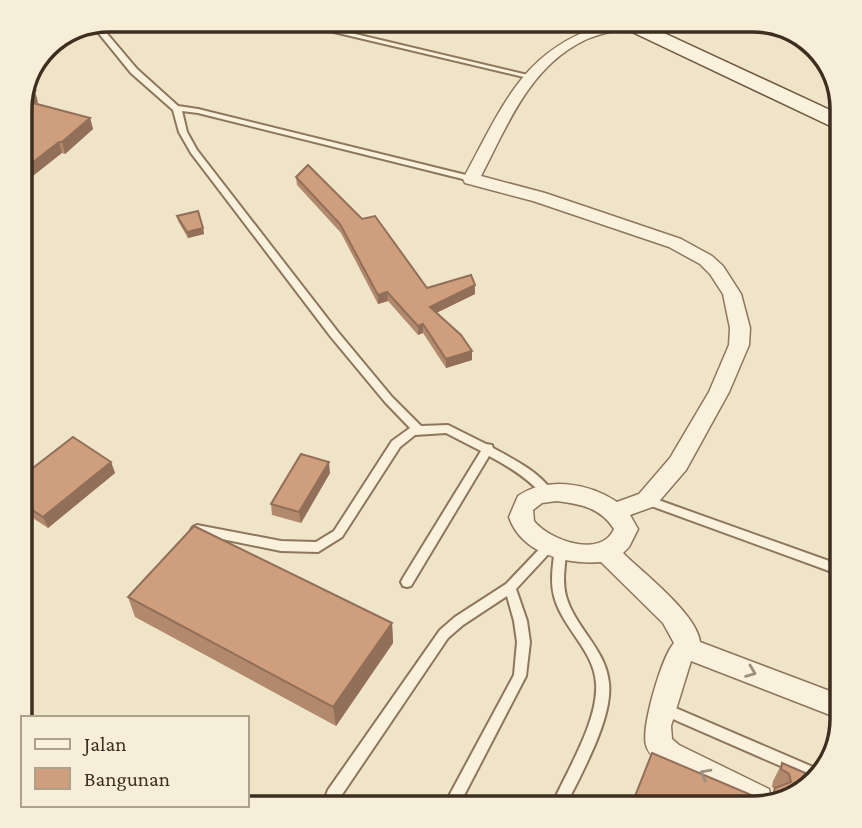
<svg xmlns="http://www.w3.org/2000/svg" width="862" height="828" font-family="'Crimson Pro',serif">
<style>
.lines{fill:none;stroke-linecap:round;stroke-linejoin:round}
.service-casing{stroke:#8d765c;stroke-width:4}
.minor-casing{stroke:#8d765c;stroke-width:3}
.secondary-casing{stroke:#6f573f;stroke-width:3}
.service{fill:#faf1dc;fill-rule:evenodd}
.minor{fill:#faf1dc;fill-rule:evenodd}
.secondary{fill:#faf1dc;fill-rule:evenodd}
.wall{fill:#b2896c}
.shaded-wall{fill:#916f58}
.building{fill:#cf9f7d;stroke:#916f58;stroke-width:2}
.oneway{stroke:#9c907e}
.rim{fill:none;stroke:#3d2e20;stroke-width:3.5}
</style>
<rect width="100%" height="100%" fill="#f0e4c8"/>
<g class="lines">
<defs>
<g id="service">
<path d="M279,19H292L532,76L528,78Z"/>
<path d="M98,23L137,69L167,96L178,106L198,109L474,177L475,179L471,181L198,113L182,111L187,132L197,150L338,332L392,397L421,426L448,425L486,444L492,445L493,448C515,460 538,471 553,492L551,495H543C527,478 510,467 489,456L411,586L407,587L403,586L401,582L403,578L481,451L446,433L415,435L400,447L342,537L318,552L281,551L193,533L191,530L193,527L197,525L281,541L316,542L334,531L392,441L410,428L385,402L331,337L191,153L179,132L173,110L131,73L92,25Z"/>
<path d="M647,496L843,566V576L643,503L641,500L643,497Z"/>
<path d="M551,539L555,541L557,544L555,547L516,589L527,621L530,642L526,676L457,809H442L514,675L517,642L514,621L507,596L463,625L448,638L339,799L335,809H321L328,790L440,630L455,617L506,584L547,541Z"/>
<path d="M561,543L565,545L567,548C565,564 562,581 566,596C575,628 606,649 609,683C613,719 580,776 564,809H550C565,774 599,721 596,683C594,650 562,628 554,596C550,581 553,564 555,548L557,545Z"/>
<path d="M664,703L820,770L815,781L659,713L657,709L659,705Z"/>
<path d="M151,805H170L172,809H153Z"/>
</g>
<path id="minor" d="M619,20L626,24L624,27C611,33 596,34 583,41C529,68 507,126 481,176L545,193L681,239L712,256L723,266L741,294L750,328L749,345L729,392L686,470L655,506L630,515L638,529L629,547L623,553C643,573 697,614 700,642L843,696V720L691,661L671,726L672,739L679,745L769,789L772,802L749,809L659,763C654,758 648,753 646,745C641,727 662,656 674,643L663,623L601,562C566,565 521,553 509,517L518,496C547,476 589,483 617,502L639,494L670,458L709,392L729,345L730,328L723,294L710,274L700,264L669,247L533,201L465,183L463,179C506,100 524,45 619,20ZM557,501C581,504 601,508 614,529C601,559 549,540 534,521L533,510L542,503Z"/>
<path id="secondary" d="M597,19H659L657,25L651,27L843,116V132L628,30L599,23Z"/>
</defs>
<use href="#service" class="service-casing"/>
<use href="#minor" class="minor-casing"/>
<use href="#secondary" class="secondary-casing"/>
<use href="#service" class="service"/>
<use href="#minor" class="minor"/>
<use href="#secondary" class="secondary"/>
</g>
<g class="wall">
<path d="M19,102H38L36,104L90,118L93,129L65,154L62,153Z"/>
<path d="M296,177L427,288L475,294L436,313L472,360L446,368L423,333L418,335L388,301L378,304L341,233L297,185Z"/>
<path d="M177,216L203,228L204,234L188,238L178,221Z"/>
<path d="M111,462L115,473L48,528L19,509V464L29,471Z"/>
<path d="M330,473L301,523L272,515L271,504Z"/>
<path d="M128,597L392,623L393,643L336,726L135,617Z"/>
<path d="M782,763L813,786L754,809L768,802L775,789L772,787L773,781Z"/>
</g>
<g class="shaded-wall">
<path d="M35,91L38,102L26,111L22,100Z"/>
<path d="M90,118L93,129L65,154L62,142Z"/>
<path d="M59,142L62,153L19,187V173Z"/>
<path d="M203,228L204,234L188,238L187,232Z"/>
<path d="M475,285V294L430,316V307Z"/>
<path d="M387,292L388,301L378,304V295Z"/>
<path d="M423,324V333L418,335V326Z"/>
<path d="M472,351V360L446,368V359Z"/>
<path d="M111,462L115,473L48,528L43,517Z"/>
<path d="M329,462L330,473L301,523L299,512Z"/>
<path d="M392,623L393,643L336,726L333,707Z"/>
</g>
<g class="building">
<path d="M26,89L35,91L22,100L90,118L62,142H59L19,173V102Z"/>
<path d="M308,165L362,219L375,216L427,288L471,275L475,285L430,307L461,335L472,351L446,359L423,324L418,326L387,292L378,295L340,224L296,177Z"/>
<path d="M198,211L203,228L187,232L177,216Z"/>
<path d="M73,437L111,462L43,517L19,501V464L29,471Z"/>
<path d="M301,454L329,462L299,512L271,504Z"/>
<path d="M194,526L392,623L333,707L128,597Z"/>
<path d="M652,753L770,803L754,809H630Z"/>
<path d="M782,763L817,778L813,786L771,802L775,788L791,782L789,774L781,769Z"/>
</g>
<defs><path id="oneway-chevron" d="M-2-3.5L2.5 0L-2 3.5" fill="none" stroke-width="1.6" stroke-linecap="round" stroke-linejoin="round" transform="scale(1.75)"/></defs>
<g class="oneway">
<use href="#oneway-chevron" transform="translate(751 672) rotate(21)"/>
<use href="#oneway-chevron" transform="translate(705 774) rotate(-152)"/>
</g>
<path d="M0 0H862V828H0ZM109 32H753A77 77 0 0 1 830 109V719A77 77 0 0 1 753 796H109A77 77 0 0 1 32 719V109A77 77 0 0 1 109 32Z" fill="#f7eed8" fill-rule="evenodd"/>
<path class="rim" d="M109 32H753A77 77 0 0 1 830 109V719A77 77 0 0 1 753 796H109A77 77 0 0 1 32 719V109A77 77 0 0 1 109 32Z"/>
<rect x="21" y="716" width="228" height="91" fill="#f7eed8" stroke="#ada18e" stroke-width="2"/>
<rect x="35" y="739" width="35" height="10" fill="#faf1dc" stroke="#ada18e" stroke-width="2"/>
<text x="84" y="751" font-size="21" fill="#3d2e20">Jalan</text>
<rect x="35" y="768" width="35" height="21" fill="#cf9f7d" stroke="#ada18e" stroke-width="2"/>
<text x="84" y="786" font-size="21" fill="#3d2e20">Bangunan</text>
</svg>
